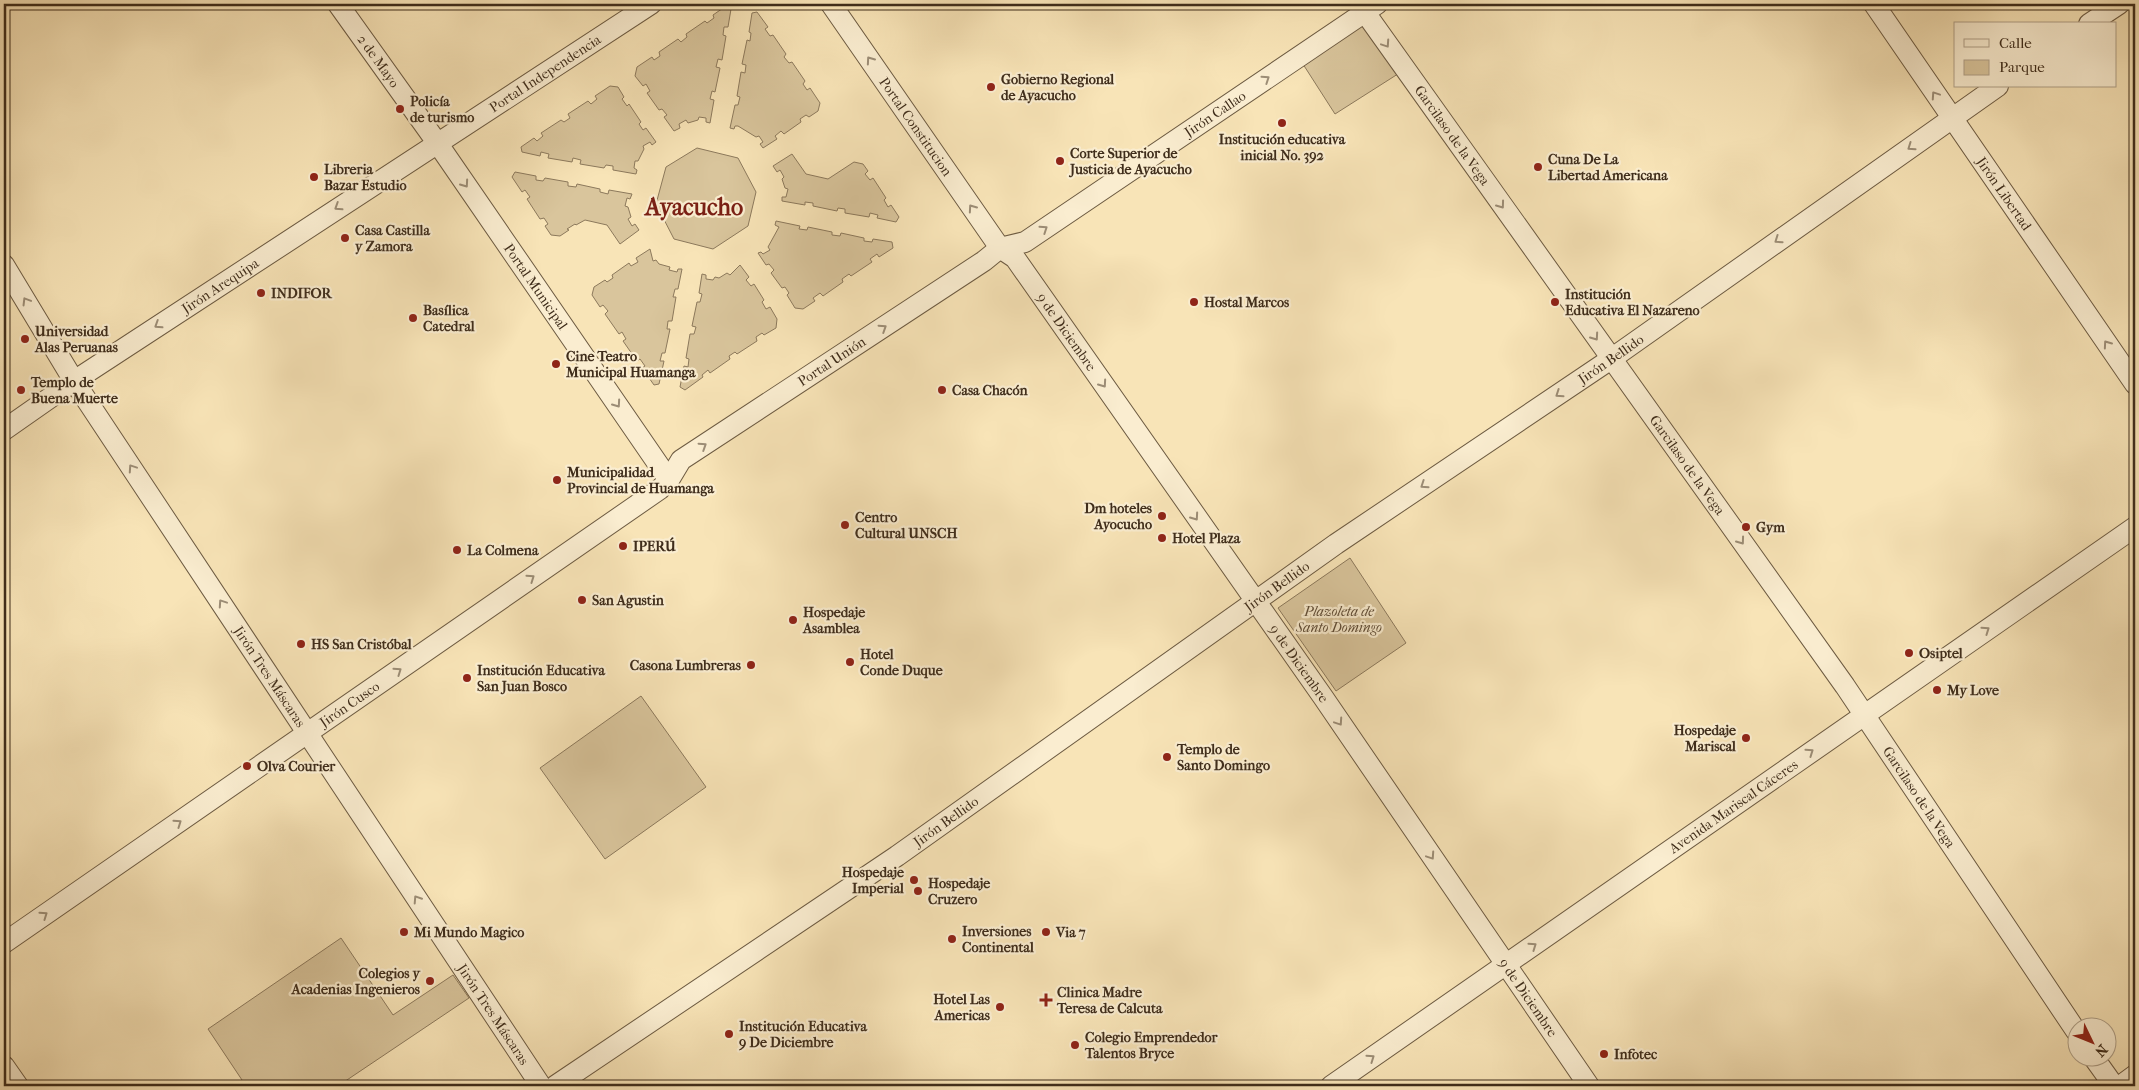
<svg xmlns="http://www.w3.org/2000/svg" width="2139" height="1090" font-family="'IM FELL French Canon',serif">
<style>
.green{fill:#d9c59c;stroke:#8c795c}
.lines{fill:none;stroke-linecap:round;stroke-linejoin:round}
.street-casing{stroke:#6d5b42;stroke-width:22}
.street{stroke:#faedd0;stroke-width:20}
.oneway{stroke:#9c8d76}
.poi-dot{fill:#8f2418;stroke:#faedd0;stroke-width:2}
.labels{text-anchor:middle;stroke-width:4.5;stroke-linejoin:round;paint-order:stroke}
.street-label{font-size:14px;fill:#3f2d1b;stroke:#faedd0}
.poi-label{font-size:14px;font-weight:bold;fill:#3f2d1b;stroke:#faedd0;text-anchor:start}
.park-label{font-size:14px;font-style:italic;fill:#5e4b35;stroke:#faedd0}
.town-label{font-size:24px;font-weight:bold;fill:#7a1f14;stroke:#faedd0}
</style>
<rect width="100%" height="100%" fill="#f8e4b7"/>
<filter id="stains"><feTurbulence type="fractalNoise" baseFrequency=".004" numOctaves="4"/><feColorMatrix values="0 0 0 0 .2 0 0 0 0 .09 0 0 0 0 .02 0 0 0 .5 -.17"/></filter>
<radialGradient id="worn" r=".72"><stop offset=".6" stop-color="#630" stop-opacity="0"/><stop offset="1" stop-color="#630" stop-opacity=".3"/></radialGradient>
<g class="green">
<path d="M726,6L731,9L728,27H724L723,35L726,36L722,60L718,59L716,67L720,68L715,92L712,91L710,99L714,100L710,123L706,122V118L699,117L698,120L688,123L686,120L679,124L680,128L674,131L664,117L667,115L662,109L659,110L647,93L650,91L646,84L643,86L635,76L637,67L652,57L654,60L660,56L659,52L678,39L681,42L687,37L686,34L705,21L707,23L714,18L713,15Z"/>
<path d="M757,12L768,27L765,29L770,36L773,35L786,54L784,57L789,63L792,62L805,81L803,84L807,90L810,88L820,103L818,111L809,117L806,115L800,119L801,122L784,134L781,131L775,136L777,139L763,148L760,144L763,142L759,136L756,137L738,126H735L734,129L730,128L735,105H738L740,97L737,96L741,72L745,73L746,65L742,64L747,40L750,41L751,33L749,32L752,13Z"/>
<path d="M1364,19L1401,72L1335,114L1301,61Z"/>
<path d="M610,86L618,87L624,97L622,99L627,106L629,104L641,122L639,124L643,130L646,128L656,142L652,145L650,142L643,146L644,149L638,161H635L634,168L637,170L636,174L613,170V166L606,165L604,168L580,164L581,160L573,158L572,162L548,158L549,154L541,152L540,156L522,152L521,147L534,138L537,141L543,136L541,133L561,120L564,122L570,118L568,114L588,101L591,104L597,99L595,96Z"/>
<path d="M697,148L738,158L756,192L748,226L713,249L674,239L656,204L666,167Z"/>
<path d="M792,154L806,174L828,179L854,162L863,164L868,171L865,174L870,180L873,178L886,198L884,200L888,207L891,205L899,217L896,222L877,218L878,215L870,213L869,217L845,213V209L838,208L837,211L813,206V203L805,202V205L782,201V197H786L788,189L785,188L782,179L784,177L780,170L777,172L773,166Z"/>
<path d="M515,172L536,176V180L543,181L545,178L568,182V186L576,187L577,184L600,189V192L608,194L609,190L632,194L630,199L627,198L625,206L628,207L631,217L628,219L632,226L635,224L639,230L620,244L607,225L585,220L576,225L575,224L567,229L569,230L560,236L551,235L545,226L548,224L544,218L540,219L527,199L530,197L525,190L522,192L512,177Z"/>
<path d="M776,221L800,226L799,229L807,230L808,227L832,232V235L840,236L841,233L864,238V241L872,242L873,239L892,242L893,248L879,257L877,254L870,259L872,262L851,276L849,274L842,279L843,282L823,296L820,293L813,298L815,301L803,309L795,308L787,295L789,293L785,287L782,288L771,273L774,270L769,264L766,265L758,253L761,252L763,254L770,250L768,247L779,227L775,225Z"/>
<path d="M650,249L653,261L656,260L659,264L670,267L669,270L677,272L678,269H682L678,289H675L673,297H676L672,321H668L667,329H670L665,353H662L660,361H664L659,384L654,385L642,368L645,366L640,359L637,361L623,341L626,339L622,332L619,334L605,314L608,311L603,305L600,307L592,295L594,287L605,280L607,282L613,278L612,275L629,263L631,266L638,262L636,258Z"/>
<path d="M740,265L749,277L746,280L751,286L754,284L764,300L762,302L766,309L770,307L777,319L776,328L764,335L762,333L756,337L757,341L737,354L735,352L729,356L730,359L710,373L708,370L702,375L703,377L685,390L680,387L684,366L688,367L689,359L686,358L690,334H694L696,327L692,326L697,302H700L702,294L699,293L702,274L706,275V279L713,280L715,277L719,278L727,273L730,275Z"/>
<path d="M1350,558L1406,643L1336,691L1278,608Z"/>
<path d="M641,696L706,787L605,859L540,768Z"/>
<path d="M341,938L393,1015L453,975L469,998L338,1086H246L208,1029Z"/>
</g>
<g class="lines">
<defs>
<g id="street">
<path id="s1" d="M338,4L438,144L669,480"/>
<path id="s2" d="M831,4L1000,248L1015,258L1323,697L1589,1086"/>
<path id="s3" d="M1359,4L1845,686L2076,1031"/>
<path id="s4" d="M1874,4L2135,384"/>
<path d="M2089,24L2119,4"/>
<path id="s5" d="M4,265L74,381L541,1086"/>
<path id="s6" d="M4,430L74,381L651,4"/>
<path id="s7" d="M4,943L660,489L669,480L681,460L984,261L1000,248L1025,242L1377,4"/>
<path d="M2094,1058L2114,1086"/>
<path d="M4,1066L18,1086"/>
<path id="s8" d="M555,1086L897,856L1336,544L1611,359L1998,86"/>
<path id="s9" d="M1331,1086L2135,527"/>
<path d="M2120,1086L2135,1075"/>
</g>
</defs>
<use href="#street" class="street-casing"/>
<use href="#street" class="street"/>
</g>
<defs><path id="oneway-chevron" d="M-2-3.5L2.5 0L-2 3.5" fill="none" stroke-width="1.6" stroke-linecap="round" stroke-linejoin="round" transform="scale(1.25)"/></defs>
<g class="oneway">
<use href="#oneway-chevron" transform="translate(1386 44) rotate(56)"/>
<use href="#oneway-chevron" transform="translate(870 60) rotate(-125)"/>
<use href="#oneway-chevron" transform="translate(1266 79) rotate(-34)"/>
<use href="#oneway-chevron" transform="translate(1935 95) rotate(-124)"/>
<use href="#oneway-chevron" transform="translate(1911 147) rotate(145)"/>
<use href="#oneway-chevron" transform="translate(465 184) rotate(55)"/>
<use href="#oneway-chevron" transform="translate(1501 205) rotate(54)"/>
<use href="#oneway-chevron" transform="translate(338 207) rotate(147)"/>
<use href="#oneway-chevron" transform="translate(972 208) rotate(-125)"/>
<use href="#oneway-chevron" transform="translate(1044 229) rotate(-34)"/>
<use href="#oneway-chevron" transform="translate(1778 240) rotate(145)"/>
<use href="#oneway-chevron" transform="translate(26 301) rotate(-121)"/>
<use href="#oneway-chevron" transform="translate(158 325) rotate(147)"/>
<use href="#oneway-chevron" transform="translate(883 328) rotate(-33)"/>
<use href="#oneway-chevron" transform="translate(1595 337) rotate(55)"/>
<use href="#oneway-chevron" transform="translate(2107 344) rotate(-125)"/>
<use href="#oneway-chevron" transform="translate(1103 384) rotate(55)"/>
<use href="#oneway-chevron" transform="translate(1559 394) rotate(146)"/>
<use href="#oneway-chevron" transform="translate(617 404) rotate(55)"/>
<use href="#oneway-chevron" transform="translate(703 446) rotate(-33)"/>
<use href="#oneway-chevron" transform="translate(132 468) rotate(-124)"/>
<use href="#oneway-chevron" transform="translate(1424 485) rotate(146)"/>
<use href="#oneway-chevron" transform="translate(1195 517) rotate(55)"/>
<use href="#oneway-chevron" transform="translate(1741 541) rotate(54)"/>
<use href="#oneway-chevron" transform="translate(531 578) rotate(-35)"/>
<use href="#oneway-chevron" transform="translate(222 603) rotate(-124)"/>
<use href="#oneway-chevron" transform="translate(1986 630) rotate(-35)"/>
<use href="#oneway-chevron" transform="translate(398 671) rotate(-35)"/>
<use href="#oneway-chevron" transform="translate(1339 722) rotate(56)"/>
<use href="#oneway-chevron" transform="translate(1810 752) rotate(-35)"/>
<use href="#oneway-chevron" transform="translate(178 823) rotate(-35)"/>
<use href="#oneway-chevron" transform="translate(1431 856) rotate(56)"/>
<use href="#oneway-chevron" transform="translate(417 899) rotate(-123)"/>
<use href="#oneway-chevron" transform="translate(44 915) rotate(-35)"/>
<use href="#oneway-chevron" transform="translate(1533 946) rotate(-35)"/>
<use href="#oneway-chevron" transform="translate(1371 1058) rotate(-35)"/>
</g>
<g class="poi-dot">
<circle cx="991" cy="87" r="5"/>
<circle cx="400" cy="109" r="5"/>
<circle cx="1282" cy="123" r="5"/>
<circle cx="1060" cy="161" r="5"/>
<circle cx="1538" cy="167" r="5"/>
<circle cx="314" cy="177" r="5"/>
<circle cx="345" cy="238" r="5"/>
<circle cx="261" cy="293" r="5"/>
<circle cx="1194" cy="302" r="5"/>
<circle cx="1555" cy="302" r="5"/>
<circle cx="413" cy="318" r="5"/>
<circle cx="25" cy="339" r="5"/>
<circle cx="556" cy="364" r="5"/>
<circle cx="21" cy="390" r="5"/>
<circle cx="942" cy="390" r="5"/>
<circle cx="557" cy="480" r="5"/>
<circle cx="1162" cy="516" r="5"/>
<circle cx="845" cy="525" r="5"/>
<circle cx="1746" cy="527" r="5"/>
<circle cx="1162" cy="538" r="5"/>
<circle cx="623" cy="546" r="5"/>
<circle cx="457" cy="550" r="5"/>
<circle cx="582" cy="600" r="5"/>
<circle cx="793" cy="620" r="5"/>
<circle cx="301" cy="644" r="5"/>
<circle cx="1909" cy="653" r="5"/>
<circle cx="850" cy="662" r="5"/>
<circle cx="751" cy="665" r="5"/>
<circle cx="467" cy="678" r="5"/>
<circle cx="1937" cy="690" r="5"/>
<circle cx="1746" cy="738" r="5"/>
<circle cx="1167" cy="757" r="5"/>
<circle cx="247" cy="766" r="5"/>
<circle cx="914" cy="880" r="5"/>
<circle cx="918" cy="891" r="5"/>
<circle cx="404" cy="932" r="5"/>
<circle cx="1046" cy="932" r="5"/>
<circle cx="952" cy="939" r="5"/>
<circle cx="430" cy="981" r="5"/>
<path d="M1043.5 992.5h5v5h5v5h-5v5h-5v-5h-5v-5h5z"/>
<circle cx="1000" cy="1007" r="5"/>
<circle cx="729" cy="1034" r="5"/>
<circle cx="1075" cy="1045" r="5"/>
<circle cx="1604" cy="1054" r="5"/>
</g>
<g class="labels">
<g class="street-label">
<text dy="5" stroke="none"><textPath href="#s1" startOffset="70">2 de Mayo</textPath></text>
<text dy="5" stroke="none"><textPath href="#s6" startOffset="648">Portal Independencia</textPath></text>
<text dy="5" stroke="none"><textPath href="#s7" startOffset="1472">Jirón Callao</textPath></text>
<text dy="5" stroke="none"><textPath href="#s2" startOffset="149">Portal Constitucion</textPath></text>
<text dy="5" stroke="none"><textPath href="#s3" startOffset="161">Garcilaso de la Vega</textPath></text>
<text dy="5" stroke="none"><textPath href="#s4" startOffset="230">Jirón Libertad</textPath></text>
<text dy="5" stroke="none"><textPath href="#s6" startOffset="260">Jirón Arequipa</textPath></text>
<text dy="5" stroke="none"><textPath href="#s1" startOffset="345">Portal Municipal</textPath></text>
<text dy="5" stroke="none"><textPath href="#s2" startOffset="405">9 de Diciembre</textPath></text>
<text dy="5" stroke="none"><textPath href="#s8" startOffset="1282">Jirón Bellido</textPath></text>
<text dy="5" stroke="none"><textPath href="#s7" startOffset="1014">Portal Unión</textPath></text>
<text dy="5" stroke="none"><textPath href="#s3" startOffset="566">Garcilaso de la Vega</textPath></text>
<text dy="5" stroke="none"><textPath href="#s8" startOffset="878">Jirón Bellido</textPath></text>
<text dy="5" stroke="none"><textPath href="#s2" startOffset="810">9 de Diciembre</textPath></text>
<text dy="5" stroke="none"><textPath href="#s5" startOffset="490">Jirón Tres Máscaras</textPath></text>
<text dy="5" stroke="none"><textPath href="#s7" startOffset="420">Jirón Cusco</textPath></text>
<text dy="5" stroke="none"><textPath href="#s3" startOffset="971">Garcilaso de la Vega</textPath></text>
<text dy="5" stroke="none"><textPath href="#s9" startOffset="490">Avenida Mariscal Cáceres</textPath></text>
<text dy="5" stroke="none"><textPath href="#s8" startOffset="472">Jirón Bellido</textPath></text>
<text dy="5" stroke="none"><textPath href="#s2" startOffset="1215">9 de Diciembre</textPath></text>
<text dy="5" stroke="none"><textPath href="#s5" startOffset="895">Jirón Tres Máscaras</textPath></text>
</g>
<g class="poi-label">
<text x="1001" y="84">Gobierno Regional<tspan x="1001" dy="16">de Ayacucho</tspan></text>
<text x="410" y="106">Policía<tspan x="410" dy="16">de turismo</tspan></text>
<text x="1282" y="144" text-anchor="middle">Institución educativa<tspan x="1282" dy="16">inicial No. 392</tspan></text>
<text x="1070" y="158">Corte Superior de<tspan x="1070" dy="16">Justicia de Ayacucho</tspan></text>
<text x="1548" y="164">Cuna De La<tspan x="1548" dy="16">Libertad Americana</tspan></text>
<text x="324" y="174">Libreria<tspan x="324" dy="16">Bazar Estudio</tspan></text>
<text x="355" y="235">Casa Castilla<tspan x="355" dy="16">y Zamora</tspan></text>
<text x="271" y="298">INDIFOR</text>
<text x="1565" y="299">Institución<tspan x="1565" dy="16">Educativa El Nazareno</tspan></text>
<text x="1204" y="307">Hostal Marcos</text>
<text x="423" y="315">Basílica<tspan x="423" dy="16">Catedral</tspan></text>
<text x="35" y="336">Universidad<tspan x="35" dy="16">Alas Peruanas</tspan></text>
<text x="566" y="361">Cine Teatro<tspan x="566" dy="16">Municipal Huamanga</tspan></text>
<text x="31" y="387">Templo de<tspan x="31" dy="16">Buena Muerte</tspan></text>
<text x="952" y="395">Casa Chacón</text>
<text x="567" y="477">Municipalidad<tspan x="567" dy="16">Provincial de Huamanga</tspan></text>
<text x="1152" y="513" text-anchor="end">Dm hoteles<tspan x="1152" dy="16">Ayocucho</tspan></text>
<text x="855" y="522">Centro<tspan x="855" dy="16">Cultural UNSCH</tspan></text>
<text x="1756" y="532">Gym</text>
<text x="1172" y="543">Hotel Plaza</text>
<text x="633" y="551">IPERÚ</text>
<text x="467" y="555">La Colmena</text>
<text x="592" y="605">San Agustin</text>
<text x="803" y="617">Hospedaje<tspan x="803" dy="16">Asamblea</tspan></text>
<text x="311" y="649">HS San Cristóbal</text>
<text x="1919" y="658">Osiptel</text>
<text x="860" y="659">Hotel<tspan x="860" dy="16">Conde Duque</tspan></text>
<text x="741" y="670" text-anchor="end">Casona Lumbreras</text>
<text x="477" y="675">Institución Educativa<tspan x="477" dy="16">San Juan Bosco</tspan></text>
<text x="1947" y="695">My Love</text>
<text x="1736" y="735" text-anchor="end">Hospedaje<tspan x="1736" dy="16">Mariscal</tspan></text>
<text x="1177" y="754">Templo de<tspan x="1177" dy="16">Santo Domingo</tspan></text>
<text x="257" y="771">Olva Courier</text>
<text x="904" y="877" text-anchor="end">Hospedaje<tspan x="904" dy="16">Imperial</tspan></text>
<text x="928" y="888">Hospedaje<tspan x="928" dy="16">Cruzero</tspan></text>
<text x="962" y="936">Inversiones<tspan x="962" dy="16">Continental</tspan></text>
<text x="414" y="937">Mi Mundo Magico</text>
<text x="1056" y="937">Via 7</text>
<text x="420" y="978" text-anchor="end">Colegios y<tspan x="420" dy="16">Acadenias Ingenieros</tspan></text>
<text x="1057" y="997">Clinica Madre<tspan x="1057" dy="16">Teresa de Calcuta</tspan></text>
<text x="990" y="1004" text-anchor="end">Hotel Las<tspan x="990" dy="16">Americas</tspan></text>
<text x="739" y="1031">Institución Educativa<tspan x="739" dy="16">9 De Diciembre</tspan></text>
<text x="1085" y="1042">Colegio Emprendedor<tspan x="1085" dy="16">Talentos Bryce</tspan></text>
<text x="1614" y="1059">Infotec</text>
</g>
<g class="park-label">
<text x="1339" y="616">Plazoleta de<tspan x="1339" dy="16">Santo Domingo</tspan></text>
</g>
<g class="town-label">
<text x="694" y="215">Ayacucho</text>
</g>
</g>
<rect width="2139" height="1090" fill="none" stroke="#f8e4b7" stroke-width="20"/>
<rect x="5" y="5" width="2129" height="1080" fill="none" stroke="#3f2d1b" stroke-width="2.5"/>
<rect x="10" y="10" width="2119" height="1070" fill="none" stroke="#3f2d1b"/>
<rect x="1954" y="22" width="162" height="65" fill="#faedd0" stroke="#afa088"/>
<rect x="1964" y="39" width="25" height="8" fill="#faedd0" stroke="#afa088"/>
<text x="1999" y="48" font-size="15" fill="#3f2d1b">Calle</text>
<rect x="1964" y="60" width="25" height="15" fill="#d9c59c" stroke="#afa088"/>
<text x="1999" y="72" font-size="15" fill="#3f2d1b">Parque</text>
<g transform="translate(2092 1042) rotate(133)"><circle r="24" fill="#faedd0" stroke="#afa088"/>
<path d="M0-4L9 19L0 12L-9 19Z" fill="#8f2418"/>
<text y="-8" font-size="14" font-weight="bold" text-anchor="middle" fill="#3f2d1b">N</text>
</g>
<rect width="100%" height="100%" filter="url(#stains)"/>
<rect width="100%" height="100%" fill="url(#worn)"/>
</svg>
